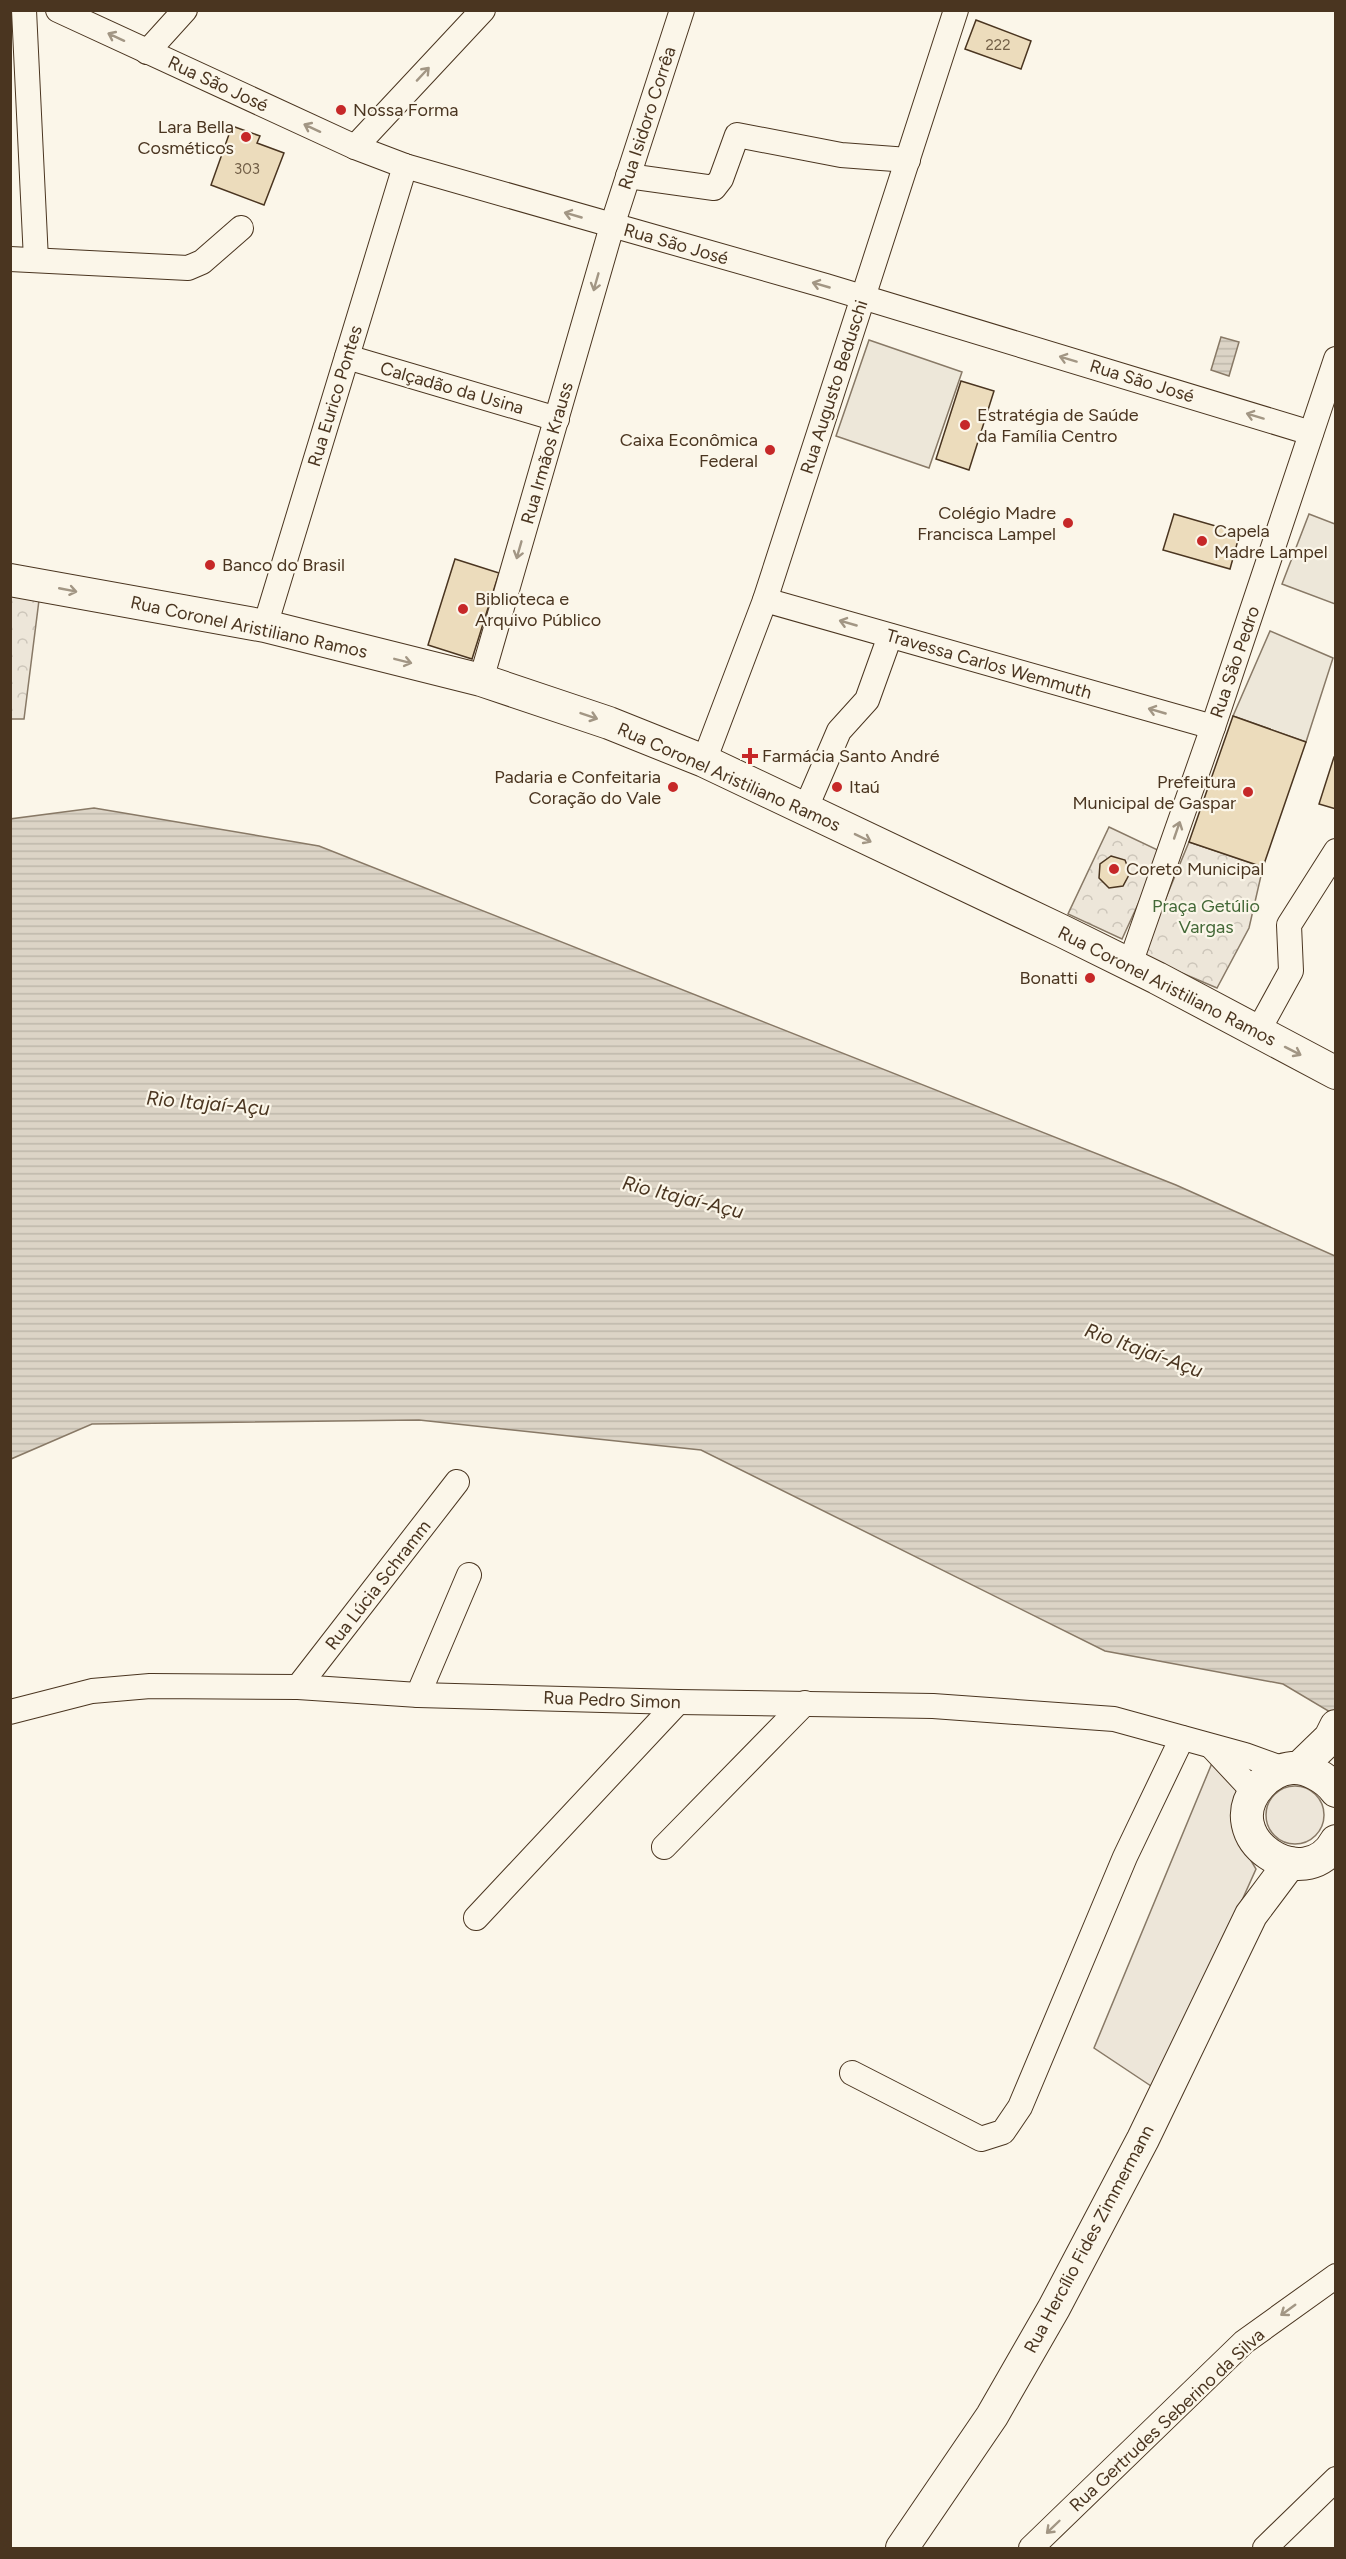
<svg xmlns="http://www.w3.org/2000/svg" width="1346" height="2559" font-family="Figtree,sans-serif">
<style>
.grass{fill:#ede6d9;stroke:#887966;stroke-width:1.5}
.forest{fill:url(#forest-crowns);stroke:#887966;stroke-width:1.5}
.parking{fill:#ede7d9;stroke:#887966;stroke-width:1.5}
.water{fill:url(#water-rules);stroke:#887966;stroke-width:1.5}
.building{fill:#ecdcbc;stroke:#4a3520;stroke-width:1.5}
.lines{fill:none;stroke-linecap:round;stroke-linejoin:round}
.minor-casing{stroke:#4a3520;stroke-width:26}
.major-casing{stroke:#4a3520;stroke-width:34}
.minor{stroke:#fbf6e9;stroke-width:24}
.major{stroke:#fbf6e9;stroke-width:32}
.oneway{stroke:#a29684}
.poi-dot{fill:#c62828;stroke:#fbf6e9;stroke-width:2}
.labels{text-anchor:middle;stroke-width:4.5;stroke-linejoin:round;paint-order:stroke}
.number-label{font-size:15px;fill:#725f47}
.street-label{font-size:18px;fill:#4a3520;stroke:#fbf6e9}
.poi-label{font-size:18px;fill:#4a3520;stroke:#fbf6e9;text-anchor:start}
.park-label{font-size:18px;fill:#436837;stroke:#fbf6e9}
.water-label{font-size:20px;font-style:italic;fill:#4a3520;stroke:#fbf6e9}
</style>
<defs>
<pattern id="forest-crowns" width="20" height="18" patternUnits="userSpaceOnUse" patternTransform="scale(1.5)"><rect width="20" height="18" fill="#ede6d9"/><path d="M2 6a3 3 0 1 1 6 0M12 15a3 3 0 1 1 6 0" fill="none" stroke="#cdc6ba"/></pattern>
<pattern id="water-rules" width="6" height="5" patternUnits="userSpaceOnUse" patternTransform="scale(1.5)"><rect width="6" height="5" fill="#dcd4c6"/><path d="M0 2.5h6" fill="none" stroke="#beb7aa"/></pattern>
</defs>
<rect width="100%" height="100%" fill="#fbf6e9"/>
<g class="grass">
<path d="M1212,1763L1246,1784L1240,1842L1256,1869L1157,2090L1094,2048Z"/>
<circle cx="1295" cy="1815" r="29"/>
</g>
<g class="forest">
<path d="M11,595L39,600L24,719H11Z"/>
<path d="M1109,827L1162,852L1122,939L1068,914Z"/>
<path d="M1189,842L1263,867L1249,928L1217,988L1142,956Z"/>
</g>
<g class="parking">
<path d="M869,340L962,372L929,468L836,436Z"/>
<path d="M1309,514L1335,524V604L1282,584Z"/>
<path d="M1270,631L1333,658L1306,742L1233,716Z"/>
</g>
<g class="water">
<path d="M1221,337L1239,342L1229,376L1211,370Z"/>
<path d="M94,808L319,846L1176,1185L1335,1256V1715L1283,1684L1105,1651L701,1450L419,1420L92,1424L11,1459L10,819Z"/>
</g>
<g class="building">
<path d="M976,20L1031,41L1021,69L965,49Z"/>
<path d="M232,126L260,136L257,143L284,153L264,205L211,185Z"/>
<path d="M961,381L994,391L969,470L936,459Z"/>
<path d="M1174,514L1240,533L1230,569L1163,550Z"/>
<path d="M455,559L499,573L472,659L428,645Z"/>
<path d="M1233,716L1306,742L1263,867L1189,842Z"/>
<path d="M1334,757H1336V809L1319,804Z"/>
<path d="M1111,856L1125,860L1130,873L1123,886L1109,888L1099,878L1100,864Z"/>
</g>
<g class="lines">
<defs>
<g id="minor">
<path d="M24,10L36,260"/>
<path d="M58,10L355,147L405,166L826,286L1311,433"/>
<path d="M147,52L185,10"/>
<path d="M355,147L483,10"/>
<path d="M628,176L714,188L721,179L737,135L841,155L908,160"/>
<path d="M10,259L188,268L202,262L241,228"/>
<path d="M347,357L557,419"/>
<path d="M765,600L1213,727"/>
<path d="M265,626L405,166"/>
<path d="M481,680L612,226L682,10"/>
<path d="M704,761L765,600L956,10"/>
<path d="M805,810L839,731L867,700L890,636"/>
<path d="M1130,964L1213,727L1336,359"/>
<path d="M1257,1033L1291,971L1289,925L1336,851"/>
<path d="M298,1687L457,1482"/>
<path d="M418,1695L469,1575"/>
<path d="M10,1712L92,1691L150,1686L298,1687L418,1695L678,1702L933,1706L1114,1719L1245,1755L1284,1769"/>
<path d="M1212,1747L1254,1792"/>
<path d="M664,1847L805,1703"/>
<path d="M476,1918L678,1702"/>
<path d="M852,2073L981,2139L1003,2132L1020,2107L1125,1857L1182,1738"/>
<path d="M1031,2548L1244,2342L1336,2276"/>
<path d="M1265,2548L1336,2479"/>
</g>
<g id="major">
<path d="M10,580L265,626L481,680L609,723L704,761L1062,931L1157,978L1336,1073"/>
<path d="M1299,1768L1330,1738L1336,1726"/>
<path d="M1336,1791C1327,1778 1307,1767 1292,1768C1280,1769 1268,1776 1260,1785C1213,1837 1305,1898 1336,1841"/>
<path d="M902,2548L992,2416L1054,2308L1143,2139L1251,1915L1290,1863"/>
</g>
</defs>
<use href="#minor" class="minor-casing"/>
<use href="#major" class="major-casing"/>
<use href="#minor" class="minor"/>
<use href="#major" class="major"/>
</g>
<defs><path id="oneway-shaft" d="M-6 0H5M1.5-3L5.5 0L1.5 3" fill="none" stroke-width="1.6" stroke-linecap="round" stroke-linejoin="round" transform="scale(1.5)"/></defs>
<g class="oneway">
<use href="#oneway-shaft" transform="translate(116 37) rotate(-155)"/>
<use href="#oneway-shaft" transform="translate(423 74) rotate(-47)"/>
<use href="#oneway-shaft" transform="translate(312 128) rotate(-155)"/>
<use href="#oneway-shaft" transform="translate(573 215) rotate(-164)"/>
<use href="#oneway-shaft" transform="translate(596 282) rotate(106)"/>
<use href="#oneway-shaft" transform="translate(821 285) rotate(-164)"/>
<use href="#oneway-shaft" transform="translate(1068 359) rotate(-163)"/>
<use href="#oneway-shaft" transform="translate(1255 416) rotate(-163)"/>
<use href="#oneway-shaft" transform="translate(519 550) rotate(106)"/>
<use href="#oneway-shaft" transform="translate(68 590) rotate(11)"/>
<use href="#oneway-shaft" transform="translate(848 623) rotate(-164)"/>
<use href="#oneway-shaft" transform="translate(403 661) rotate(14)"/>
<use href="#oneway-shaft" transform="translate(1157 711) rotate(-164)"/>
<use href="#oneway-shaft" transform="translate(589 716) rotate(19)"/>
<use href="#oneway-shaft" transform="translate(1177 830) rotate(-71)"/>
<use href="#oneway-shaft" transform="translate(863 838) rotate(26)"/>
<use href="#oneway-shaft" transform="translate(1293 1051) rotate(27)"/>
<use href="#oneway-shaft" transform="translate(1288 2310) rotate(144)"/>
<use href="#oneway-shaft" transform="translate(1053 2527) rotate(136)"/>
</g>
<g class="poi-dot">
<circle cx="341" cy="110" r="6"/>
<circle cx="246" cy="137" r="6"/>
<circle cx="965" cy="425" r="6"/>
<circle cx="770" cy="450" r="6"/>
<circle cx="1068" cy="523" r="6"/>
<circle cx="1202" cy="541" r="6"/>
<circle cx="210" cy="565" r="6"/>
<circle cx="463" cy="609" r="6"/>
<path d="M747 747h6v6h6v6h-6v6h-6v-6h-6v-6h6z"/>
<circle cx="673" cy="787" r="6"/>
<circle cx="837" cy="787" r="6"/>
<circle cx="1248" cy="792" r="6"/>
<circle cx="1114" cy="869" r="6"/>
<circle cx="1090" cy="978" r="6"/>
</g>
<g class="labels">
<g class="number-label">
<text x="998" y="50">222</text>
<text x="247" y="174">303</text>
</g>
<g class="street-label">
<text transform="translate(218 84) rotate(25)" y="6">Rua São José</text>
<text transform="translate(647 118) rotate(-72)" y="6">Rua Isidoro Corrêa</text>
<text transform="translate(676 244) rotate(16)" y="6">Rua São José</text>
<text transform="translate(1142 381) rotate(17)" y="6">Rua São José</text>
<text transform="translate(834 387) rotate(-72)" y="6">Rua Augusto Beduschi</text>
<text transform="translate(452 388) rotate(16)" y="6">Calçadão da Usina</text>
<text transform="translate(335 396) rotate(-73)" y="6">Rua Eurico Pontes</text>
<text transform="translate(547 453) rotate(-74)" y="6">Rua Irmãos Krauss</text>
<text transform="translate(249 627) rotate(12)" y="6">Rua Coronel Aristiliano Ramos</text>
<text transform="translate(1235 662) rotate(-71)" y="6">Rua São Pedro</text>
<text transform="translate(989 664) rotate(16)" y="6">Travessa Carlos Wemmuth</text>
<text transform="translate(729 777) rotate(24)" y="6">Rua Coronel Aristiliano Ramos</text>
<text transform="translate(1167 986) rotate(27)" y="6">Rua Coronel Aristiliano Ramos</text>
<text transform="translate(378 1585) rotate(-52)" y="6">Rua Lúcia Schramm</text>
<text transform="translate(612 1700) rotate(2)" y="6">Rua Pedro Simon</text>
<text transform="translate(1089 2239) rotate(-62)" y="6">Rua Hercílio Fides Zimmermann</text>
<text transform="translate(1167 2420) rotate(-43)" y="6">Rua Gertrudes Seberino da Silva</text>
</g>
<g class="poi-label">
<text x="353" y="116">Nossa Forma</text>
<text x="234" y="133" text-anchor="end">Lara Bella<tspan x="234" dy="21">Cosméticos</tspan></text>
<text x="977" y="421">Estratégia de Saúde<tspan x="977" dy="21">da Família Centro</tspan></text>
<text x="758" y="446" text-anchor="end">Caixa Econômica<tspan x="758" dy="21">Federal</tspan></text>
<text x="1056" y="519" text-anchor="end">Colégio Madre<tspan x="1056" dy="21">Francisca Lampel</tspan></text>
<text x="1214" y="537">Capela<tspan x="1214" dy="21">Madre Lampel</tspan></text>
<text x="222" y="571">Banco do Brasil</text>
<text x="475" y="605">Biblioteca e<tspan x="475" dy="21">Arquivo Público</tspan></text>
<text x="762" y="762">Farmácia Santo André</text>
<text x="661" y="783" text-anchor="end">Padaria e Confeitaria<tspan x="661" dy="21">Coração do Vale</tspan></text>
<text x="1236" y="788" text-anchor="end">Prefeitura<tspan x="1236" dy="21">Municipal de Gaspar</tspan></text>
<text x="849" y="793">Itaú</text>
<text x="1126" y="875">Coreto Municipal</text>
<text x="1078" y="984" text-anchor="end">Bonatti</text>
</g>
<g class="park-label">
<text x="1206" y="912">Praça Getúlio<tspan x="1206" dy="21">Vargas</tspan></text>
</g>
<g class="water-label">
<text transform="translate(208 1103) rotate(5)" y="7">Rio Itajaí-Açu</text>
<text transform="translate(683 1197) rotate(14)" y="7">Rio Itajaí-Açu</text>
<text transform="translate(1144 1350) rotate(20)" y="7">Rio Itajaí-Açu</text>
</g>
</g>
<rect width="1346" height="2559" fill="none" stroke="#4a3520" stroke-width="24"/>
</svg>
